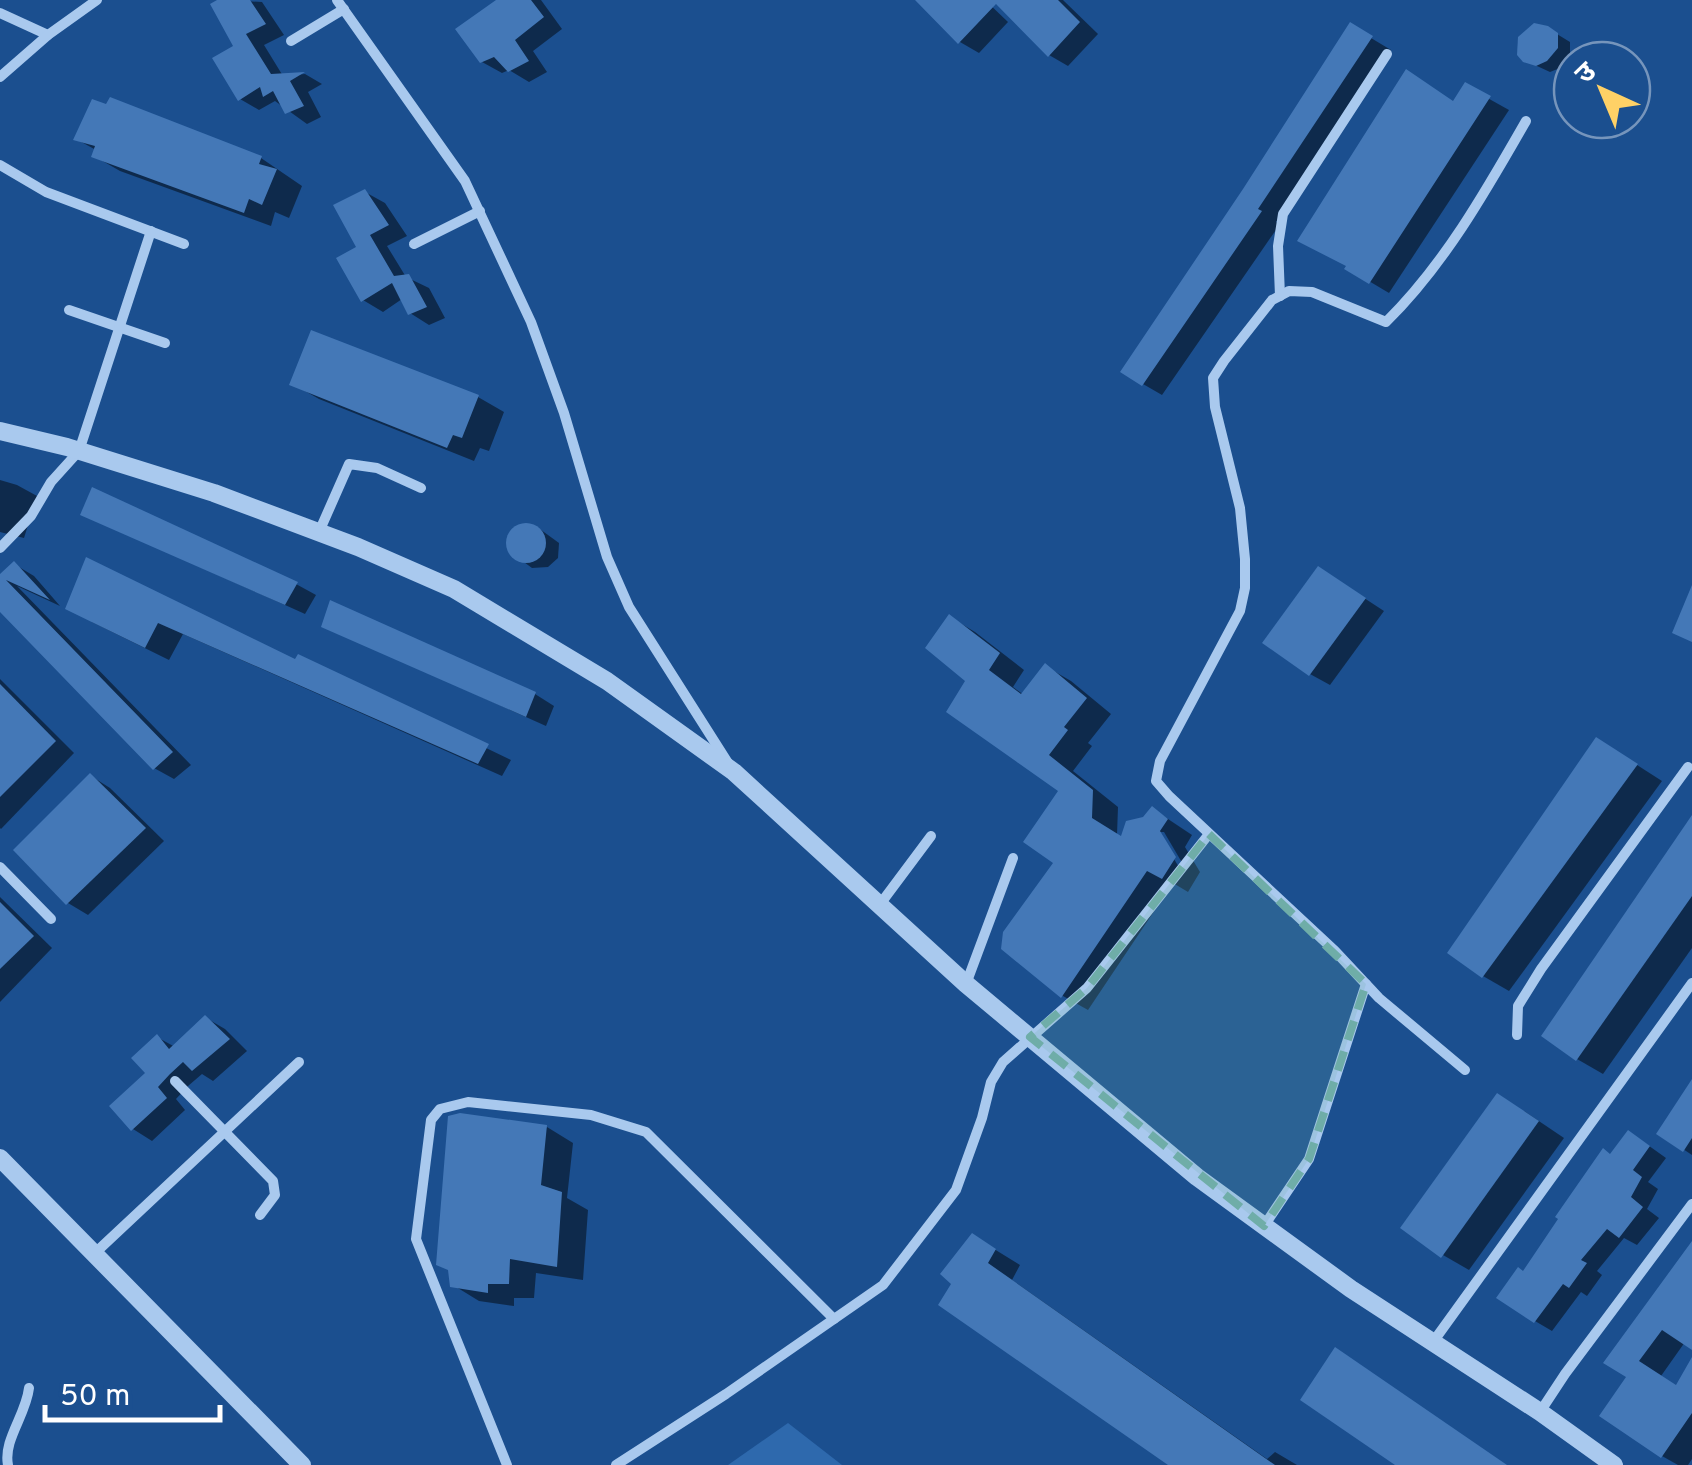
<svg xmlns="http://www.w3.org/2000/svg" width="1692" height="1465" font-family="Overpass,'Noto Sans Devanagari',sans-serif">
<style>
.green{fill:#2e69ad}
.shadow{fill:#0007;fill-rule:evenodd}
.building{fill:#4478b7}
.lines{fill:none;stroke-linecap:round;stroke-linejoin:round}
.minor{stroke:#a9c9ee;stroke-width:10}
.tertiary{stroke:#a9c9ee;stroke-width:18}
.marked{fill:#6fada8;fill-opacity:0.2;stroke:#6fada8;stroke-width:8;stroke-dasharray:20 12;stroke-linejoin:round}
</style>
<rect width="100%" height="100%" fill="#1b4f8f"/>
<path class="green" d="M788,1423L842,1465H728Z"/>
<g class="shadow">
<path d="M223,0L262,2L284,35L264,45L283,76L305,74L322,84L308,92L321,117L307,124L275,101L259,110L240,99L236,47Z"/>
<path d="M501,0H541L562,29L533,51L547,72L529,82L509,70L502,73L482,62Z"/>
<path d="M918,0H985L1008,22L979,53L960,42Z"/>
<path d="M997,0H1063L1098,34L1068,66L1049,55Z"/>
<path d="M1351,26L1391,50L1276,222L1280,224L1162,395L1143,384Z"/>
<path d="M1547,28L1570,42V56L1560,68L1550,72L1524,60Z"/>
<path d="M1466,86L1509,110L1389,293L1347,268Z"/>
<path d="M76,139L261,158L302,186L289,218L275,212L271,226L120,171L94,156L96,150Z"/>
<path d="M365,192L385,203L407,236L387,246L406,277L429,288L445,318L429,325L410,313L402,299L383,312L363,300L359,248Z"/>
<path d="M293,384L478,397L504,412L489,451L480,448L474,461L319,399Z"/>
<path d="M0,480L17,485L37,496L24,538L0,532Z"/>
<path d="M83,514L296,584L316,595L305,614Z"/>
<path d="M537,527L559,543L558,558L548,567L532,568L509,551L508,537L519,528Z"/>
<path d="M88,561L296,662L299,658L511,760L502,776L183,634L169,660L92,622Z"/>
<path d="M14,564L34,576L60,606L17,586L191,765L174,779L154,768L0,608V578Z"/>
<path d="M1338,581L1384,611L1330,685L1310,674Z"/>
<path d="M950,617L975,632L1024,670L1013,687L1024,695L1045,666L1071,681L1111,714L1088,743L1092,746L1073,771L1118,807L1117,835L1123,839L1153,809L1192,835L1185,847L1200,872L1188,892L1173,883L1088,1010L1063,996L1003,948L1057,863L1061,790L968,681ZM1158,832H1164L1184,866L1180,869Z"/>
<path d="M324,626L535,694L554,706L546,726Z"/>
<path d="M0,679L74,753L1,829L0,828Z"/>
<path d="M1623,756L1662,781L1509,991L1483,976Z"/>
<path d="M91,776L110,788L164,841L88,915L68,903L16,850Z"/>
<path d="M1692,819V948L1603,1074L1577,1059Z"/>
<path d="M0,897L52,948L0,1002Z"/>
<path d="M206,1018L225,1029L247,1051L213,1081L202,1074L188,1086L176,1099L185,1110L152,1141L133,1129L113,1106L148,1073L157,1037L175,1047Z"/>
<path d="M1692,1084V1155L1659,1133Z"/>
<path d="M1524,1111L1564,1138L1469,1270L1443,1255Z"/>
<path d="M547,1127L573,1143L567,1198L588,1210L583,1280L536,1273L534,1298H514V1306L479,1301L453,1285Z"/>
<path d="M1645,1143L1666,1158L1648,1182L1658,1189L1647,1209L1659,1218L1637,1245L1624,1238L1597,1271L1602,1275L1587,1296L1581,1292L1552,1331L1535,1321L1524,1274L1611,1156Z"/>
<path d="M973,1236L1020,1265L1012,1280L1267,1459L1275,1452L1297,1465H1172L955,1283Z"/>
<path d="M1692,1245V1347L1685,1342L1661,1376L1678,1387L1692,1362V1459L1688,1465H1678L1662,1456L1629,1376Z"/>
</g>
<g class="building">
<path d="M217,0H250L266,24L246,34L271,74L305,72L290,81L304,106L285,114L273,91L263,97L260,87L238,101L212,58L233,46L210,4Z"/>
<path d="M496,0H531L544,17L515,40L529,61L508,72L494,57L480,63L455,29Z"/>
<path d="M915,0H1058L1080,22L1048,57L996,4L958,44Z"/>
<path d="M1350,22L1373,36L1258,209L1262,211L1142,386L1120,372L1243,189Z"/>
<path d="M1534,23L1548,26L1558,33V48L1547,61L1536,66L1523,62L1517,55L1518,37Z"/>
<path d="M1406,69L1453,101L1465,82L1491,96L1369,284L1344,269L1346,266L1297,241Z"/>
<path d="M110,97L262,156L259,164L277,169L262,205L249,199L244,213L91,157L95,146L73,140L92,99L106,104Z"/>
<path d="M365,189L389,225L370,235L394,276L409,274L427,307L408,315L392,283L361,302L336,258L356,247L333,205Z"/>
<path d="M311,330L479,395L462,438L453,435L447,448L289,385Z"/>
<path d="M92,487L298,582L285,605L80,515Z"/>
<circle cx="526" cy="543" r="20"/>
<path d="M86,557L295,659L298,654L489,744L478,764L158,623L145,648L65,609Z"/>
<path d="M14,561L50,600L6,580L173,752L153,770L0,612V574Z"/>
<path d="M1318,566L1366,598L1309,676L1262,643Z"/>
<path d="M1692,585V642L1672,633Z"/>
<path d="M330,600L536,692L526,717L321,627Z"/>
<path d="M949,614L1000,653L989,670L1021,694L1045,663L1087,698L1064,727L1068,730L1049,755L1093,790L1092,818L1121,836L1126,821L1143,817L1152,806L1168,819L1160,831L1176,857L1162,879L1147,871L1061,998L1001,949L1003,932L1053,863L1023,842L1058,791L946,712L965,681L925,648Z"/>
<path d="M0,684L56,741L0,797Z"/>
<path d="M1596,737L1638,764L1482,978L1447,953Z"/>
<path d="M90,773L146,828L66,905L13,850Z"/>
<path d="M1692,815V896L1576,1061L1541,1036Z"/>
<path d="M0,902L34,936L0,969Z"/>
<path d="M205,1015L230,1039L192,1071L183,1062L170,1074L158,1087L167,1098L131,1131L109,1106L145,1073L131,1058L157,1034L169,1049Z"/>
<path d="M1692,1079V1138L1683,1152L1656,1134Z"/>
<path d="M1497,1093L1539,1121L1441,1258L1400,1228Z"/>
<path d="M460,1113L547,1125L541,1185L562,1192L557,1267L510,1259L509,1284H488V1293L450,1287L448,1270L436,1265L448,1116Z"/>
<path d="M1628,1130L1650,1146L1633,1170L1642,1177L1631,1197L1643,1207L1619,1238L1607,1229L1581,1260L1587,1263L1569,1288L1563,1284L1534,1323L1496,1298L1518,1267L1523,1271L1558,1219L1555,1217L1603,1148L1610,1154Z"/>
<path d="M972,1233L996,1249L988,1263L1275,1465H1168L938,1305L951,1284L940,1274Z"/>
<path d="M1692,1241V1350L1662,1330L1639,1361L1676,1385L1692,1357V1413L1661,1458L1599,1416L1626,1377L1603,1363Z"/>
<path d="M1335,1347L1507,1465H1395L1300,1400Z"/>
</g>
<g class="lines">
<g class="minor">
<path d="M337,0L465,181L531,322L564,413L607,557L629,607L728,763"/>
<path d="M0,13L48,35"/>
<path d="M291,41L344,9"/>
<path d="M0,77L48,35L97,0"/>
<path d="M0,165L46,192L184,244"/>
<path d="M414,244L480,211"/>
<path d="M1280,296L1278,246L1283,214L1387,54"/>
<path d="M69,310L165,343"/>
<path d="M319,532L349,464L377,468L421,488"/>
<path d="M0,548L31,516L51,482L79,451L151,231"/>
<path d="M0,867L51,919"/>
<path d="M881,903L931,836"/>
<path d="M966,984L1013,858"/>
<path d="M1517,1035L1518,1006L1541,969L1688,767"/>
<path d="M1465,1070L1379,998L1335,951L1169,796L1156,781L1160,761L1240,611L1245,588V559L1240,508L1215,407L1213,378L1224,361L1272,300L1289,291L1312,292L1386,322C1444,265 1486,191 1526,121"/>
<path d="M175,1081L273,1181L275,1195L260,1215"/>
<path d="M1264,1226L1309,1159L1366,984"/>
<path d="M94,1254L299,1062"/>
<path d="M1433,1342L1692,983"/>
<path d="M1540,1412L1565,1374L1692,1204"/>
<path d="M8,1465C3,1440 26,1415 29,1388"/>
<path d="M507,1465L416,1239L431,1120L440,1109L468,1102L591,1115L646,1132L834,1319"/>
<path d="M616,1465L726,1394L883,1285L956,1190L982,1118L991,1082L1003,1062L1087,988L1209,834"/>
</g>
<g class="tertiary">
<path d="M0,431L67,447L214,493L358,547L454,589L607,681L734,772L966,984L1197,1177L1351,1289L1540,1412L1614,1465"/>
<path d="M0,1158L302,1465"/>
</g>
</g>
<path class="marked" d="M1209,834L1366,984L1309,1159L1264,1226L1030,1037L1087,988Z"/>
<g transform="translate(1602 90) rotate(316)"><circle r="48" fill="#1b4f8f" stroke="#7695bc" stroke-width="2.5"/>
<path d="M0-8L18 38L0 25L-18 38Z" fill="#ffd166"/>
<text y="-15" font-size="28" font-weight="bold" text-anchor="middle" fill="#ffffff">उ</text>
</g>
<path d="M45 1405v15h175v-15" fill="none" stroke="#ffffff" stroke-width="5"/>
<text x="60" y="1405" font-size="30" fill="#ffffff" stroke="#1b4f8f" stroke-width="8" paint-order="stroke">50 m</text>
</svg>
